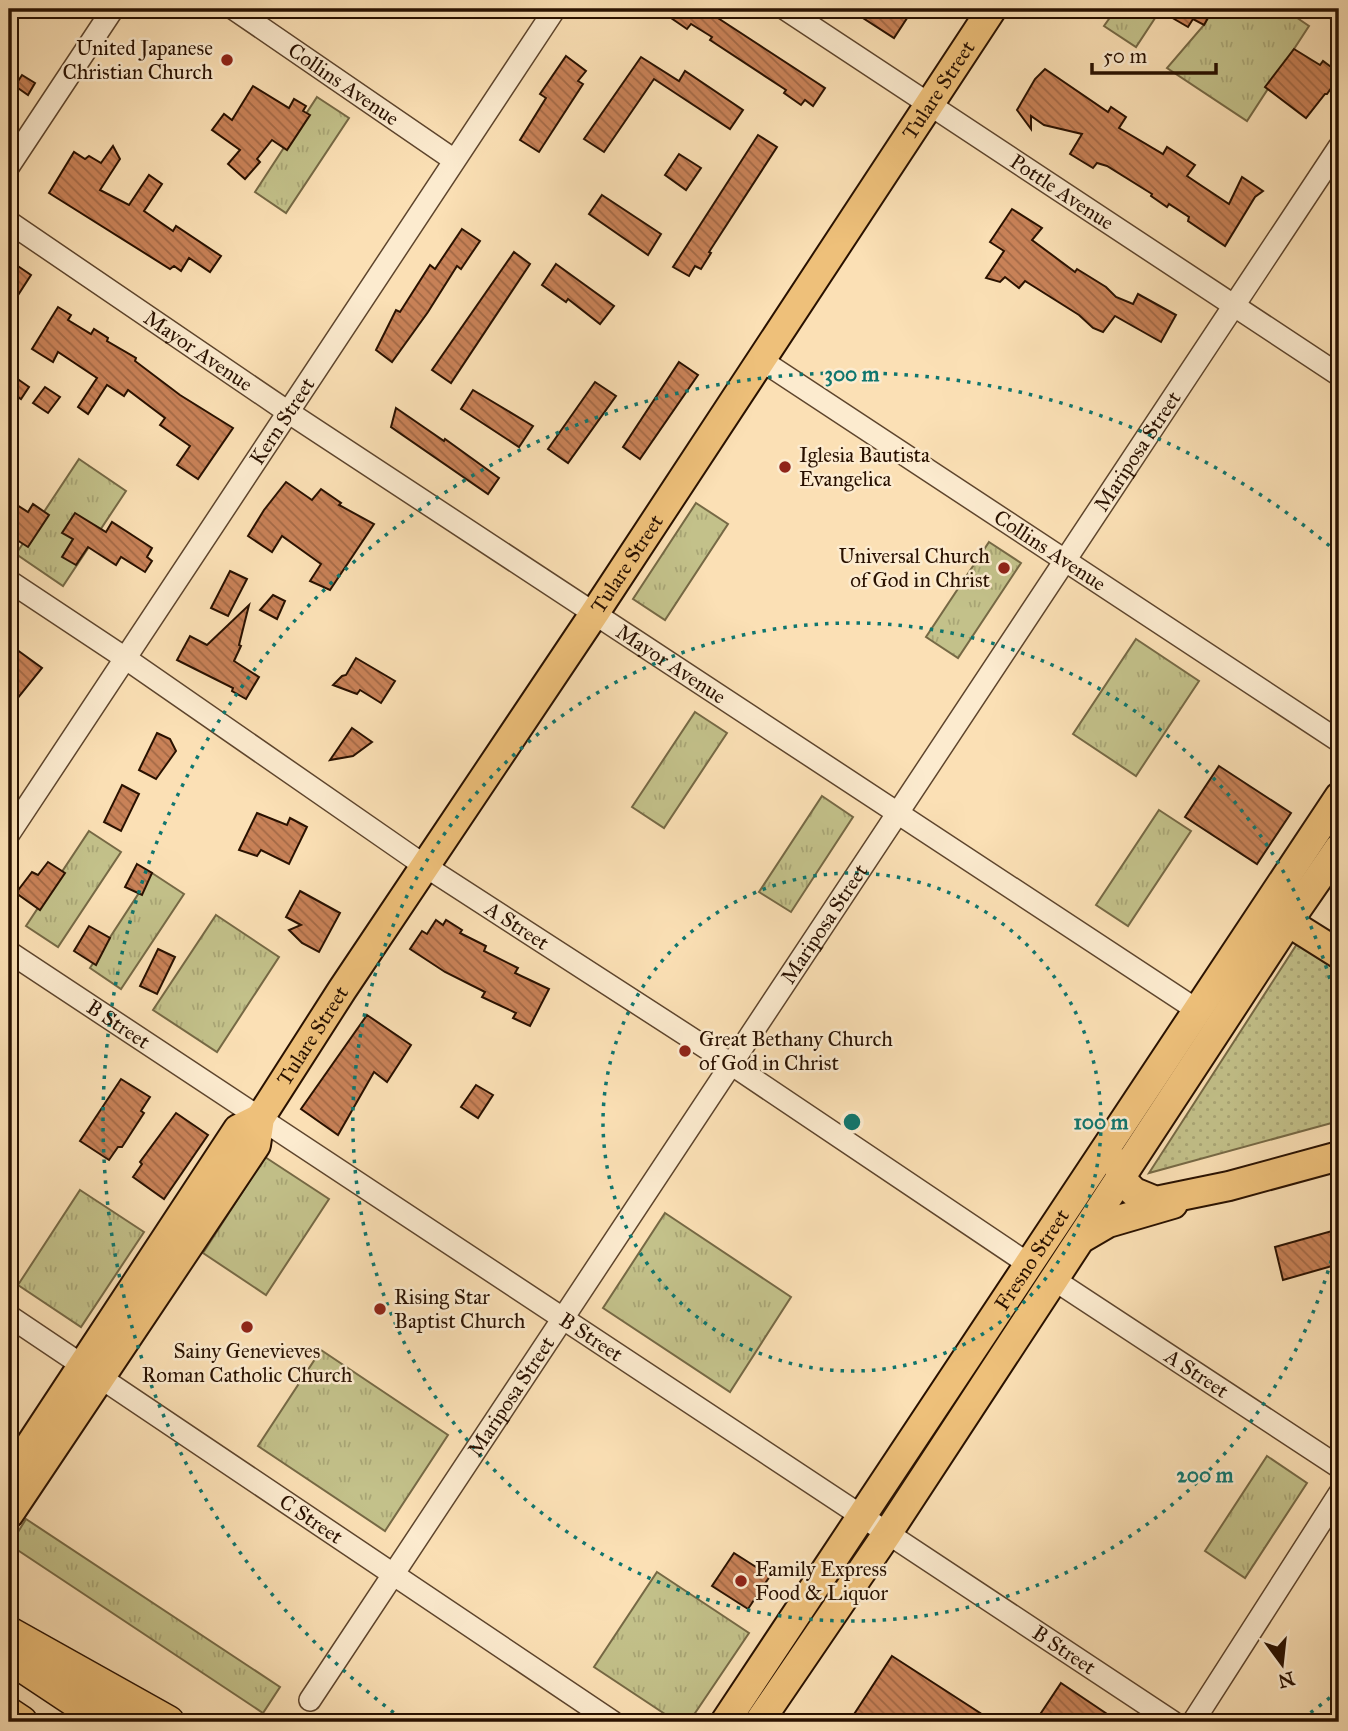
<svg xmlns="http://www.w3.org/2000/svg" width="1348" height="1731" font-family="'IM FELL Great Primer',serif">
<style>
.grass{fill:url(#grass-tufts);stroke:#766945;stroke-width:2}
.park{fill:url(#park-dots);stroke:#766945;stroke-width:2}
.building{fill:url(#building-back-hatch);stroke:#291100;stroke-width:2}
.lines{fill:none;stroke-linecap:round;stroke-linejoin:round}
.minor-casing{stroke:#5e452d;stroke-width:24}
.major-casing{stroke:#291100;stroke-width:32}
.highway-casing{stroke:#291100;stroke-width:35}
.minor{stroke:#fcebcf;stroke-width:21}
.major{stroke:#eec07a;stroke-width:28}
.highway{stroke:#eec07a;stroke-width:32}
.ring{fill:none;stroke:#0f766e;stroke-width:3.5;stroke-dasharray:3.5 7}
.poi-dot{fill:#8f2418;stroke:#fcebcf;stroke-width:2.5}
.labels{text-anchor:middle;stroke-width:5;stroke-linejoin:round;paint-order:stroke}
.poi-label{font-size:21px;fill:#291100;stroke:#fcebcf;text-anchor:start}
.street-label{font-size:21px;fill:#291100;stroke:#fcebcf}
.centre{fill:#0f766e;stroke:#fcebcf;stroke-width:3.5}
.ring-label{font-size:21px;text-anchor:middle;font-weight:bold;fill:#0f766e;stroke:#fcebcf;stroke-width:5;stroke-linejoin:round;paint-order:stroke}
</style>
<defs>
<pattern id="grass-tufts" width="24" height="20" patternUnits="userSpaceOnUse" patternTransform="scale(1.75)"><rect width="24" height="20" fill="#c3c18a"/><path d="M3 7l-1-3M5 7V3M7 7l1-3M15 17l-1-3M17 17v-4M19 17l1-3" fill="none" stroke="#a8a575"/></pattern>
<pattern id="park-dots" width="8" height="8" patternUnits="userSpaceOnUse" patternTransform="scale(1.75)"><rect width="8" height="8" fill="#c3c18a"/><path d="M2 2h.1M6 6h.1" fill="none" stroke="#a8a575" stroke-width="1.8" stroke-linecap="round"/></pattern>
<pattern id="building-back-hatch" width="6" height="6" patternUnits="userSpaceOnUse" patternTransform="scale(1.75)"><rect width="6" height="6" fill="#c98258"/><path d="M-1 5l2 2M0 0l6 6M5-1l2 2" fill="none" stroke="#a36946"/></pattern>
</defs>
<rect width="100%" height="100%" fill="#fbe0b5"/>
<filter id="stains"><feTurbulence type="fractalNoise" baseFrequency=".00286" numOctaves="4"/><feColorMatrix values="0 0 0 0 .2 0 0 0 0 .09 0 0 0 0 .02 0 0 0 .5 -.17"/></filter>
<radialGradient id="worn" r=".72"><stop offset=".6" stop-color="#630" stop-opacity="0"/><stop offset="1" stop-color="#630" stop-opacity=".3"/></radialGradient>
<g class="grass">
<path d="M1116,9H1161L1136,47L1104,26Z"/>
<path d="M1213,9H1284L1309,26L1247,121L1167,68L1204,25Z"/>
<path d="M317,97L349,118L286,213L255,192Z"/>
<path d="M79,459L126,491L63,586L16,554Z"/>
<path d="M696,503L728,524L665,620L633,599Z"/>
<path d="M989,542L1021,563L958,658L926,637Z"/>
<path d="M1136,639L1199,681L1136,776L1073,734Z"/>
<path d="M695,712L727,733L664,828L632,807Z"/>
<path d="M822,796L853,817L791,912L759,892Z"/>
<path d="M1159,810L1191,831L1128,926L1096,905Z"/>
<path d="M89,831L121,852L58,947L26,926Z"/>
<path d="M152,873L184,894L121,989L90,968Z"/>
<path d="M216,915L279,957L217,1052L153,1010Z"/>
<path d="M265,1157L329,1199L266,1295L203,1253Z"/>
<path d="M80,1190L144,1232L81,1327L18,1285Z"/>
<path d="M665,1213L791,1297L730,1392L603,1308Z"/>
<path d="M321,1350L448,1435L385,1531L258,1446Z"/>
<path d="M1267,1456L1307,1483L1245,1578L1205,1551Z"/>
<path d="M26,1519L280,1687L263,1713L10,1545Z"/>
<path d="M657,1572L749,1633L689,1722H677L594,1667Z"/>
</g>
<path class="park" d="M1297,944L1339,972V1121L1149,1173Z"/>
<g class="building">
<path d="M677,9H704L825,88L813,106L805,100L801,105L784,93L786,90L710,40L712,37L691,24L687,29L671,18Z"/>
<path d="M849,9H913L894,38Z"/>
<path d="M1157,9H1213L1204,25L1193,19L1188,27Z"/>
<path d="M1294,49L1320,65L1323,61L1339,73V77L1327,94H1325L1306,118L1265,87Z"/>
<path d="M566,56L586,71L578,81L583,84L539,152L520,140L546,98L540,94Z"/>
<path d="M641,57L679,81L685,71L743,110L730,129L654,79L604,152L584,139Z"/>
<path d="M1045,69L1108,112L1111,107L1126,117L1119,128L1163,154L1167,147L1195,165L1187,176L1229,204L1242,177L1263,191L1255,197L1225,246L1188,221L1189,217L1169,204L1167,207L1151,196L1152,194L1107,166L1097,163L1093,168L1070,154L1082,134L1044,125L1031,116V129L1017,110L1035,79Z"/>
<path d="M22,75L35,83L28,95L15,86Z"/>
<path d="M253,86L289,108L294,99L306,106L303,111L310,115L287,150L272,140L257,159L260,162L245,179L228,164L240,150L212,130L224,114L232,120Z"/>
<path d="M758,135L777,147L709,252L711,253L701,269L695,266L689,276L673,267Z"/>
<path d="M113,146L120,159L100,190L129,205L149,175L162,184L144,211L173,231L176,226L221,256L210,272L189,258L181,271L174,266L170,269L49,193L74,152L85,159L89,156L101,163Z"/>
<path d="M679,154L701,168L686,190L665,175Z"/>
<path d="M602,195L661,234L648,255L589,214Z"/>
<path d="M1012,209L1042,228L1032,240L1075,272L1077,269L1106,287L1116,297L1133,304L1138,294L1176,315L1161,342L1115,316L1103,332L1093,328L1079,315L1025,281L1019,288L1005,277L1000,282L986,278L1004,251L990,242Z"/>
<path d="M462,229L480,241L461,269L457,266L428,312L392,362L376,350L396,310L400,312L430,265L435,269Z"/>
<path d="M514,252L530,264L451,383L432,370Z"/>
<path d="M9,260L31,275L9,309Z"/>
<path d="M556,264L614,306L600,324L568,299L566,302L542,285Z"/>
<path d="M58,307L71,315L68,320L91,334L94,329L108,338L107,341L136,358L135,361L180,395L233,428L198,479L177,465L190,446L160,425L165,418L128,390L124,396L107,385L88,414L78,407L97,378L58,352L53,362L32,349Z"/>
<path d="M679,362L698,375L640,459L623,447Z"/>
<path d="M9,373L29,387L21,399L9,391Z"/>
<path d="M595,382L616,396L568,463L548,449Z"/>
<path d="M45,387L60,397L48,413L33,403Z"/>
<path d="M473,390L533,426L519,447L461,409Z"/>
<path d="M396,408L444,441L445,439L499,478L488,494L391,427Z"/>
<path d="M286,482L312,500L321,489L341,503L339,505L374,524L330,590L310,581L321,564L282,536L272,552L248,536L264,510Z"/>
<path d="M9,500L28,512L33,504L49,515L28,547L9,535Z"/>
<path d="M75,513L106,532L112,522L152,548L147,557L152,561L145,572L121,557L116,565L88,547L76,565L62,557L73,539L62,533Z"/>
<path d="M230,571L247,579L228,616L211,608Z"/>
<path d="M273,595L285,601L277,619L260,610Z"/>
<path d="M249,605L239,645L241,646L234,661L259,677L246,699L232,691L233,688L177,660L190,636L207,645Z"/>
<path d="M9,644L42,668L9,709Z"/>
<path d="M356,658L395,681L381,703L360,690L357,694L333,685L342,676L346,675Z"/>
<path d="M352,728L372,742L353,756L330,760Z"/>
<path d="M157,733L170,739L176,751L156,779L139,770Z"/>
<path d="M1219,766L1291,813L1257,864L1185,817Z"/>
<path d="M122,785L139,794L121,831L104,822Z"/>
<path d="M257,813L287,825L290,818L307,827L289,864L261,850L257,856L239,850Z"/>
<path d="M48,862L65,873L40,910L16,893L32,872L38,875Z"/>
<path d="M137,864L152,873L142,895L125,887Z"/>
<path d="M300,891L340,913L319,952L302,943L289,930L301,925L286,917Z"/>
<path d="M436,920L443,925L446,920L462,930L460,933L486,946L484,951L518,968L515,973L549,989L530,1026L513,1018L516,1013L482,997L485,992L445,972L410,949L422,931L427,934Z"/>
<path d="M89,926L110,938L96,965L74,951Z"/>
<path d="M158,949L175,957L157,994L140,986Z"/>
<path d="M367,1015L411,1045L387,1082L374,1072L338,1135L301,1109Z"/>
<path d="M121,1079L150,1097L141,1111L144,1113L122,1147H118L109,1160L80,1141Z"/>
<path d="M476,1085L493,1095L478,1118L461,1107Z"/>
<path d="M176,1113L208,1135L164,1199L133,1177L142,1164L140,1162Z"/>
<path d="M1339,1229V1264L1283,1280L1275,1247Z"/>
<path d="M734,1553L770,1576L748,1609L712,1586Z"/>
<path d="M892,1656L994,1722H849Z"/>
<path d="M1061,1683L1119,1722H1035Z"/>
</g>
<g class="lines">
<defs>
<g id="minor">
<path id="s1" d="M234,9L454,160"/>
<path id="s2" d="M785,9L1339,375"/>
<path d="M1336,9L1339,11"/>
<path d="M9,166L113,9"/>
<path id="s3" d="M9,222L288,412L1197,1010"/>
<path id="s4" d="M761,360L1339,741"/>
<path id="s5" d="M9,581L125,658L425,866L731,1064L1030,1265"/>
<path id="s6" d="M9,834L555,9"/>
<path id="s7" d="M9,952L1173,1722"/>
<path id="s8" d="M1053,1279L1339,1467"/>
<path id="s9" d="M9,1316L613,1722"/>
<path id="s10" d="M310,1700L1339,147"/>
<path d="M1193,1722L1339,1494"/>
</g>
<g id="major">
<path d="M1271,922H1288L1339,954"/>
<path d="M1118,1163L1121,1179L1134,1192L1156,1201L1229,1186L1339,1156"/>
<path d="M1084,1237L1108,1223L1173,1204"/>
<path d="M9,1477L238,1129L260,1118"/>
<path id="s11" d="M9,1514L256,1145L260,1118L342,990L594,614L992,9"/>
<path id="s12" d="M725,1722L1339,797"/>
<path d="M759,1722L887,1534L1288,922L1339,848"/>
</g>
<g id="highway">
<path d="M9,1633L168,1722"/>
<path d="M9,1657L107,1722"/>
<path d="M9,1714L21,1722"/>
</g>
</defs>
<use href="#minor" class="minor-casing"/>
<use href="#major" class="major-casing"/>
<use href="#highway" class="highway-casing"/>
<use href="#minor" class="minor"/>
<use href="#major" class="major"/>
<use href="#highway" class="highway"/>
</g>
<g class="ring">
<circle cx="852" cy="1122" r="249"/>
<path d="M1339 1230A499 499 0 1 1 1339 1014"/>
<path d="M1338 1691A748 748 0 0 1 1302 1719M402 1719A748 748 0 1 1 1338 553"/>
</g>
<g class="poi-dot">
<circle cx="227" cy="60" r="7"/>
<circle cx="785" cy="467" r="7"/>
<circle cx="1004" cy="568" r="7"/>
<circle cx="685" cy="1051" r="7"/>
<circle cx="380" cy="1309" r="7"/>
<circle cx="247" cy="1327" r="7"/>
<circle cx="741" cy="1581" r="7"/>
</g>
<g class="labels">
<g class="poi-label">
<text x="213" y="55" text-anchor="end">United Japanese<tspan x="213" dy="24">Christian Church</tspan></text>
<text x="799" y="462">Iglesia Bautista<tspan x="799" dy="24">Evangelica</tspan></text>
<text x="990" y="563" text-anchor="end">Universal Church<tspan x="990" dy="24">of God in Christ</tspan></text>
<text x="699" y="1046">Great Bethany Church<tspan x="699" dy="24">of God in Christ</tspan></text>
<text x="394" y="1304">Rising Star<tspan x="394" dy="24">Baptist Church</tspan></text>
<text x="247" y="1358" text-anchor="middle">Sainy Genevieves<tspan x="247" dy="24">Roman Catholic Church</tspan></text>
<text x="755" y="1576">Family Express<tspan x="755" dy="24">Food &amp; Liquor</tspan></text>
</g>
<g class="street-label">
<text dy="7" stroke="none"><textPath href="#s1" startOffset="133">Collins Avenue</textPath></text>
<text dy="7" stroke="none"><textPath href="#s11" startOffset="1703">Tulare Street</textPath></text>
<text dy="7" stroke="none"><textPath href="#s2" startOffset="332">Pottle Avenue</textPath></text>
<text dy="7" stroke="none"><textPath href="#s3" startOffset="229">Mayor Avenue</textPath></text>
<text dy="7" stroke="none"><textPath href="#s6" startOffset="495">Kern Street</textPath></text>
<text dy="7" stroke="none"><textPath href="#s10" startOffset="1498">Mariposa Street</textPath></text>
<text dy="7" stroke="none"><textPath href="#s4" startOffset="346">Collins Avenue</textPath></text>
<text dy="7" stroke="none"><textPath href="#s11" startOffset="1136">Tulare Street</textPath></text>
<text dy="7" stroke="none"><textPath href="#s3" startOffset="796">Mayor Avenue</textPath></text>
<text dy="7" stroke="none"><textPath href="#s10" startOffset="931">Mariposa Street</textPath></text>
<text dy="7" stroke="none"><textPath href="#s5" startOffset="614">A Street</textPath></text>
<text dy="7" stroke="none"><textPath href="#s7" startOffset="131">B Street</textPath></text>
<text dy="7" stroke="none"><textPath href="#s11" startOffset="569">Tulare Street</textPath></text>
<text dy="7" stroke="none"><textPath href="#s12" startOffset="555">Fresno Street</textPath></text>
<text dy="7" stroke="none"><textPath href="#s7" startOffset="698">B Street</textPath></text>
<text dy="7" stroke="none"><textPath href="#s8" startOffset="172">A Street</textPath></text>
<text dy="7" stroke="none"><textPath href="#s10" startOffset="364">Mariposa Street</textPath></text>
<text dy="7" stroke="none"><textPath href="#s9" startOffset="364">C Street</textPath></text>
<text dy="7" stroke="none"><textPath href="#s7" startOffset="1265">B Street</textPath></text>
</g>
</g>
<circle cx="852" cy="1122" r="10" class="centre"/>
<g class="ring-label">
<text x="852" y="381">300 m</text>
<text x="1101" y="1129">100 m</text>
<text x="1205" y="1482">200 m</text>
</g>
<rect width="1348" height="1731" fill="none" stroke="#fbe0b5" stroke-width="35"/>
<rect x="10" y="10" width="1327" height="1710" fill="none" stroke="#291100" stroke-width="3.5"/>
<rect x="18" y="18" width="1313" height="1696" fill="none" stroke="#291100" stroke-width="2"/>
<g transform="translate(1282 1664) rotate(165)" stroke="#fcebcf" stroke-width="5" paint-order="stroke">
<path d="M0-5L12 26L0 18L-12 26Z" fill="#291100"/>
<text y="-10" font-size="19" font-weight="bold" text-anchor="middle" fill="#291100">N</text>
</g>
<path d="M1092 63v10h124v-10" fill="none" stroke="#291100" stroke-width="3.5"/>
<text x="1103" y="63" font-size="21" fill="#291100" stroke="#fcebcf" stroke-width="5" paint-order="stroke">50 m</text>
<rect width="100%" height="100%" filter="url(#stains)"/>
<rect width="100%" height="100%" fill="url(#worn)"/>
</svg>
